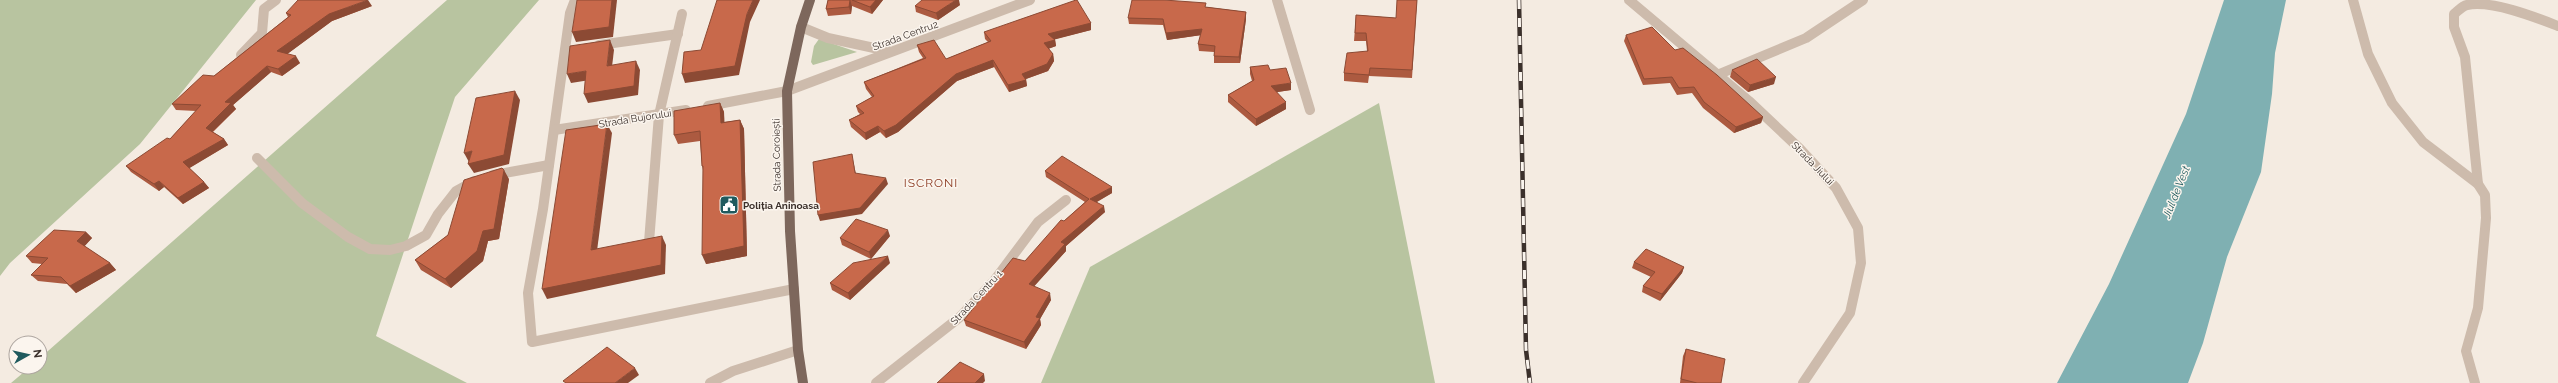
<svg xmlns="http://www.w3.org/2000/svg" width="2558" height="383" font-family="Raleway,sans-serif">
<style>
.green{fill:#b8c4a0}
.water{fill:#7fb0b2}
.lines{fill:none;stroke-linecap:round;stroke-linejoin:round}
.minor{stroke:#cdbbac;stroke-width:10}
.major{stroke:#7d675c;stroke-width:10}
.rail-casing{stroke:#3b302b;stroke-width:4.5}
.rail{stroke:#fbf5ee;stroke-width:3;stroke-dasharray:9;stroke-linecap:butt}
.wall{fill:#ac5a40}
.shaded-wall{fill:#8c4a34}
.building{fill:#c8694b;stroke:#8c4a34}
.labels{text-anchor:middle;stroke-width:3;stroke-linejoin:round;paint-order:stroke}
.street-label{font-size:10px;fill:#3b302b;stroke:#fbf5ee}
.poi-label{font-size:10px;font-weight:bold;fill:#3b302b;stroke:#fbf5ee;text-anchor:start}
.water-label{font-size:11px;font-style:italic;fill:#1f5a5e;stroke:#fbf5ee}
.quarter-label{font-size:12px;letter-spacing:1px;fill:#8c3b22;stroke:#fbf5ee}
</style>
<rect width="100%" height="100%" fill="#f4ebe1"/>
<g class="green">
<path d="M0,0H256L140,144L10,263L0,276Z"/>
<path d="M447,0H539L455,97L376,336L467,383H11L30,367H40V358Z"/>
<path d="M819,39L857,52L813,65L811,62L814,46Z"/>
<path d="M1379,103L1435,383H1041L1090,267Z"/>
</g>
<path class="water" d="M2224,0H2286L2275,53L2272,94L2261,172L2227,257L2203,343L2188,383H2057L2109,284L2186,114Z"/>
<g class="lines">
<g class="minor">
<path d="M575,0L570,13L543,209L528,293L532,342L794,289"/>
<path d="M1277,0L1310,110"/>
<path d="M1629,0L1749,101L1800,149L1836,188L1858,228L1861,263L1850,313L1803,383"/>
<path d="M2353,0L2368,54L2392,103L2423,142L2478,184L2485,195L2486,218L2478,308L2466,351L2475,383"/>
<path d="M801,27L828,38L888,51"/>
<path d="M599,45L678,34"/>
<path d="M241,55L262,33L264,9L276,0"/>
<path d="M1717,75L1806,38L1863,0"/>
<path d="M708,106L787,91L1030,0"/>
<path d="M554,130L686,110"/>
<path d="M257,158L302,203L348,237L370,249L390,250L406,246L426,235L438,214L456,191L474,181"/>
<path d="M493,175L549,165"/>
<path d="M2478,184L2465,57L2454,27V14C2458,11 2462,6 2467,5C2492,0 2535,17 2558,26"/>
<path d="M649,242L659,115L682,14"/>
<path d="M710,383L733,371L798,350"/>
<path d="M876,383L960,317L994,281L1038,222L1066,200"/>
</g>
<path class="major" d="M803,383L798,350L790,231L787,91L801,27L810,0"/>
<defs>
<path id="rail" d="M1519,0L1526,350L1530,383"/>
</defs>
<use href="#rail" class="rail-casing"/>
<use href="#rail" class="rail"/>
</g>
<g class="wall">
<path d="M828,0H883L872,14L852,6L851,14L828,16L826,9Z"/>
<path d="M1417,0L1412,78L1369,76L1368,83L1344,81V73L1367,51L1366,41H1354L1356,15L1396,18Z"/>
<path d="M960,5L938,20L916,12L915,6Z"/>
<path d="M372,6L332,21L287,54L300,63L282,76L271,72L233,105L236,109L213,132L224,139L228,145L189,168L204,182L209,188L183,204L164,187L159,191L131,172L126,166L170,139L196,111L176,110L172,104L214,76L288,17L286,13Z"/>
<path d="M1207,7L1246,12V19L1240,63H1214V52L1199,51L1198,44L1201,35L1167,40L1163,25L1129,24L1128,18Z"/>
<path d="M1091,23V30L1055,39L1056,46L1048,49L1053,54L1054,61L1048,71L1026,79L1027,86L1009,92L994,67L957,81L898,132L886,138L880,132L866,140L851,127L849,120L860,114L858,112L856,106L872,97L866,89L864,82L923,58L919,52L917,45L946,59L988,42L985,39L984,32Z"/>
<path d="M1626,35L1763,117L1761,123L1734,133L1703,108L1692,93L1677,95L1670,83L1643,85L1624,41Z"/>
<path d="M1250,67L1270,70L1291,90L1277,92L1286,109L1256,126L1228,102V95L1252,81L1250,74Z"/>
<path d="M1732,70L1774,84L1748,92L1730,77Z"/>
<path d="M720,103L724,112V122L740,120L744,129L747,256L706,264L703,170L702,166L700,141L678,144L674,135Z"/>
<path d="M1045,171L1112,193L1097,202L1105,212L1066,246V251L1034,286L1051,300L1040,319L1041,325L1026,349L966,326L964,320L1025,261L1064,221L1085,202L1046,177Z"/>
<path d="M509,179L499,239L488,241L483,261L451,288L421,270L415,260L448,235Z"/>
<path d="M86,232L92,238L84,246L110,263L116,270L76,293L67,284L38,281L31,275L42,264L32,263L26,256Z"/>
<path d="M890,236L871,259L842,245L840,238Z"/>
<path d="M1634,262L1684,267L1682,273L1660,301L1642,292L1643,286L1651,277L1632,268Z"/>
<path d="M890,263L850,300L832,290L830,283Z"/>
<path d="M1686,349L1721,383H1680L1683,356Z"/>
</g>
<g class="shaded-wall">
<path d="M368,0L372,6L332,21L282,58L277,51L329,14Z"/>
<path d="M612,0H617L613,37L576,42L572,32Z"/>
<path d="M753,0H760L750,22L739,75L685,83L682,74L747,14Z"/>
<path d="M850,0L852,6L851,14L849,7Z"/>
<path d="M876,0H883L872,14L870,7Z"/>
<path d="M956,0H959L960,5L938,20L936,13Z"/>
<path d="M1246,12V19L1240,63L1239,57Z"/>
<path d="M1091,23V30L1049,41L1048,34Z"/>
<path d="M1202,29V35L1167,40L1166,33Z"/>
<path d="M610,40L614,50L611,75L607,66Z"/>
<path d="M1055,40L1056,46L1045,50L1044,43Z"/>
<path d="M1053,54L1054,61L1048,71L1023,80L1022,74Z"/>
<path d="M296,56L300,63L282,76L278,69Z"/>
<path d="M993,60L994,67L957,81L898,132L886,138L884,131L956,74Z"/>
<path d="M636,61L640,70L638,95L588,103L584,94Z"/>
<path d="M267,66L271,72L233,105L236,109L210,134L206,128L225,102Z"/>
<path d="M586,71L590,80L571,83L567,74Z"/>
<path d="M1776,77L1774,84L1748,92L1750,85Z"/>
<path d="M1026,80L1027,86L1009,92L1008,85Z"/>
<path d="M1291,83V90L1271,93V86Z"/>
<path d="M515,91L520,100L509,164L474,173L468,164Z"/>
<path d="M1286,102V109L1256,126V119Z"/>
<path d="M720,103L724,112L725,132L721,123Z"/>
<path d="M1763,117L1761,123L1734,133L1736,127Z"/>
<path d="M740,120L744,129L747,256L706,264L702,255Z"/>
<path d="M607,124L612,133L596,259L591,250Z"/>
<path d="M878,126L880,132L866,140L865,133Z"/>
<path d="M224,139L228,145L188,169L183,162Z"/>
<path d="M472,151L469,162L464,153Z"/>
<path d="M852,154L853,160L857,179L855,173Z"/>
<path d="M504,170L509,179L499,239L488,241L483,261L451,288L445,279L483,231Z"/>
<path d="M886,178L888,184L862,214L820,221L818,215Z"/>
<path d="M159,181L164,187L159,191L154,184Z"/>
<path d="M204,182L209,188L183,204L178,198Z"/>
<path d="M1112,187V193L1091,205L1090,199Z"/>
<path d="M1104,206L1105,212L1066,246V251L1030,291L1029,284L1061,242Z"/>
<path d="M888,230L890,236L871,259L869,252Z"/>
<path d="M86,232L92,238L83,248L77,241Z"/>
<path d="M662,236L666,245L665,274L547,299L542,289Z"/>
<path d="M888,256L890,263L850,300L848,293Z"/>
<path d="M110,263L116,270L76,293L70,286Z"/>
<path d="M1684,267L1682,273L1660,301L1662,294Z"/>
<path d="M1050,293L1051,300L1040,319L1041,325L1026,349L1024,342L1036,317Z"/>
<path d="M635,368L639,375L628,383H615Z"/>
<path d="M984,374L985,381L983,383H975Z"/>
</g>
<g class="building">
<path d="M298,0H368L329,14L277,51L296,56L278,69L267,66L225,102L231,103L206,128L224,139L183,162L204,182L178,198L159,181L154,184L126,166L167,138L170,139L201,105L172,104L203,75L214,76L291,15L286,13Z"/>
<path d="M577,0H612L609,27L572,32Z"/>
<path d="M717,0H753L747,14L735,66L682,74L684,52L701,50Z"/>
<path d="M828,0H850L849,7L826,9Z"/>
<path d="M852,0H876L870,7Z"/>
<path d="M922,0H956L936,13L915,6Z"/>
<path d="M1076,0H1077L1091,23L1048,34L1055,40L1044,43L1053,54L1047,64L1022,74L1026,80L1008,85L993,60L956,74L896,125L884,131L878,126L865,133L849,120L864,113L856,106L874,96L864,82L926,58L917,45L934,40L946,59L991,41L984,32Z"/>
<path d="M1132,0H1164L1206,3L1205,7L1246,12L1239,57L1214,56L1215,46L1198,44L1202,29L1166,33L1163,19L1128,18Z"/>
<path d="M1397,0H1417L1412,70L1370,68L1369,75L1344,73L1347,53L1368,51L1366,33H1355L1356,15L1396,18Z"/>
<path d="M1652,27L1675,50L1683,48L1717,75L1763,117L1736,127L1704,102L1694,87L1679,88L1672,77L1644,79L1626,35Z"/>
<path d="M610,40L607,66L636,61L634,86L584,94L586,71L567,74L570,46Z"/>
<path d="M1757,59L1776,77L1750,85L1732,70Z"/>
<path d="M1268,65L1270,70L1286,68L1291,83L1271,86L1286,102L1256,119L1228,95L1254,80L1250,67Z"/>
<path d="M515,91L504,155L468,164L472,151L464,153L476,98Z"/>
<path d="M720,103L721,123L740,120L744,246L702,255L703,166H702L700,131L674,135V111Z"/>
<path d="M607,124L591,250L662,236L661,265L542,289L566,130Z"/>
<path d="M852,154L855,173L886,178L860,208L818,215L813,162Z"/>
<path d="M1062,156L1112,187L1090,199L1104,206L1061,242L1065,244L1029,284L1050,293L1036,317L1040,318L1024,342L964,320L1013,258L1025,261L1061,220L1064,221L1089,199L1045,171Z"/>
<path d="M502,168L504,170L494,229L483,231L477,251L445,279L415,260L448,235L464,180Z"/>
<path d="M856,219L888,230L869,252L840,238Z"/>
<path d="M54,230L86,232L77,241L110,263L70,286L61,277L31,275L48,258L26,256Z"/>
<path d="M1646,249L1684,267L1662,294L1643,286L1655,272L1634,262Z"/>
<path d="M888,256L848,293L830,283L853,263Z"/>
<path d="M607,347L635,368L615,383H566L563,381Z"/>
<path d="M1686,349L1725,359L1721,383H1697L1681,379Z"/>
<path d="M960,362L984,374L975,383H937Z"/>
</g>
<defs>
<symbol id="civic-square" viewBox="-11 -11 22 22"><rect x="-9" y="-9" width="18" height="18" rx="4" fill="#1f5a5e" stroke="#fbf5ee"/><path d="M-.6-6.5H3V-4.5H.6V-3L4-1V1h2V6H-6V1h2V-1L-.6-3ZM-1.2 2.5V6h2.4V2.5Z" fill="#fff"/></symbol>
</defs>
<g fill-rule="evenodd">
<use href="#civic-square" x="718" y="194" width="22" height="22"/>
</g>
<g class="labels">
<g class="street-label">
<text transform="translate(905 35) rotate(-20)" y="4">Strada Centru2</text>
<text transform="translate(635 118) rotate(-9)" y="4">Strada Bujorului</text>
<text transform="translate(776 155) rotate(-91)" y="4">Strada Coroiești</text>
<text transform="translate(1813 163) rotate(46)" y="4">Strada Jiului</text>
<text transform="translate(976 297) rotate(-47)" y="4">Strada Centru 1</text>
</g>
<g class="poi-label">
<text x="743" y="209">Poliția Aninoasa</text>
</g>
<g class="water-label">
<text transform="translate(2176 192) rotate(-68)" y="4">Jiul de Vest</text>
</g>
<g class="quarter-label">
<text x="931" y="187">ISCRONI</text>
</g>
</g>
<g transform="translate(28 355) rotate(82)"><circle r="19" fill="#fbf5ee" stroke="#aea6a0"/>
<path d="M0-3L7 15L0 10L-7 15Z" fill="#1f5a5e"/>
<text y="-6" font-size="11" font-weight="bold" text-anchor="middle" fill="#3b302b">N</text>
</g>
</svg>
